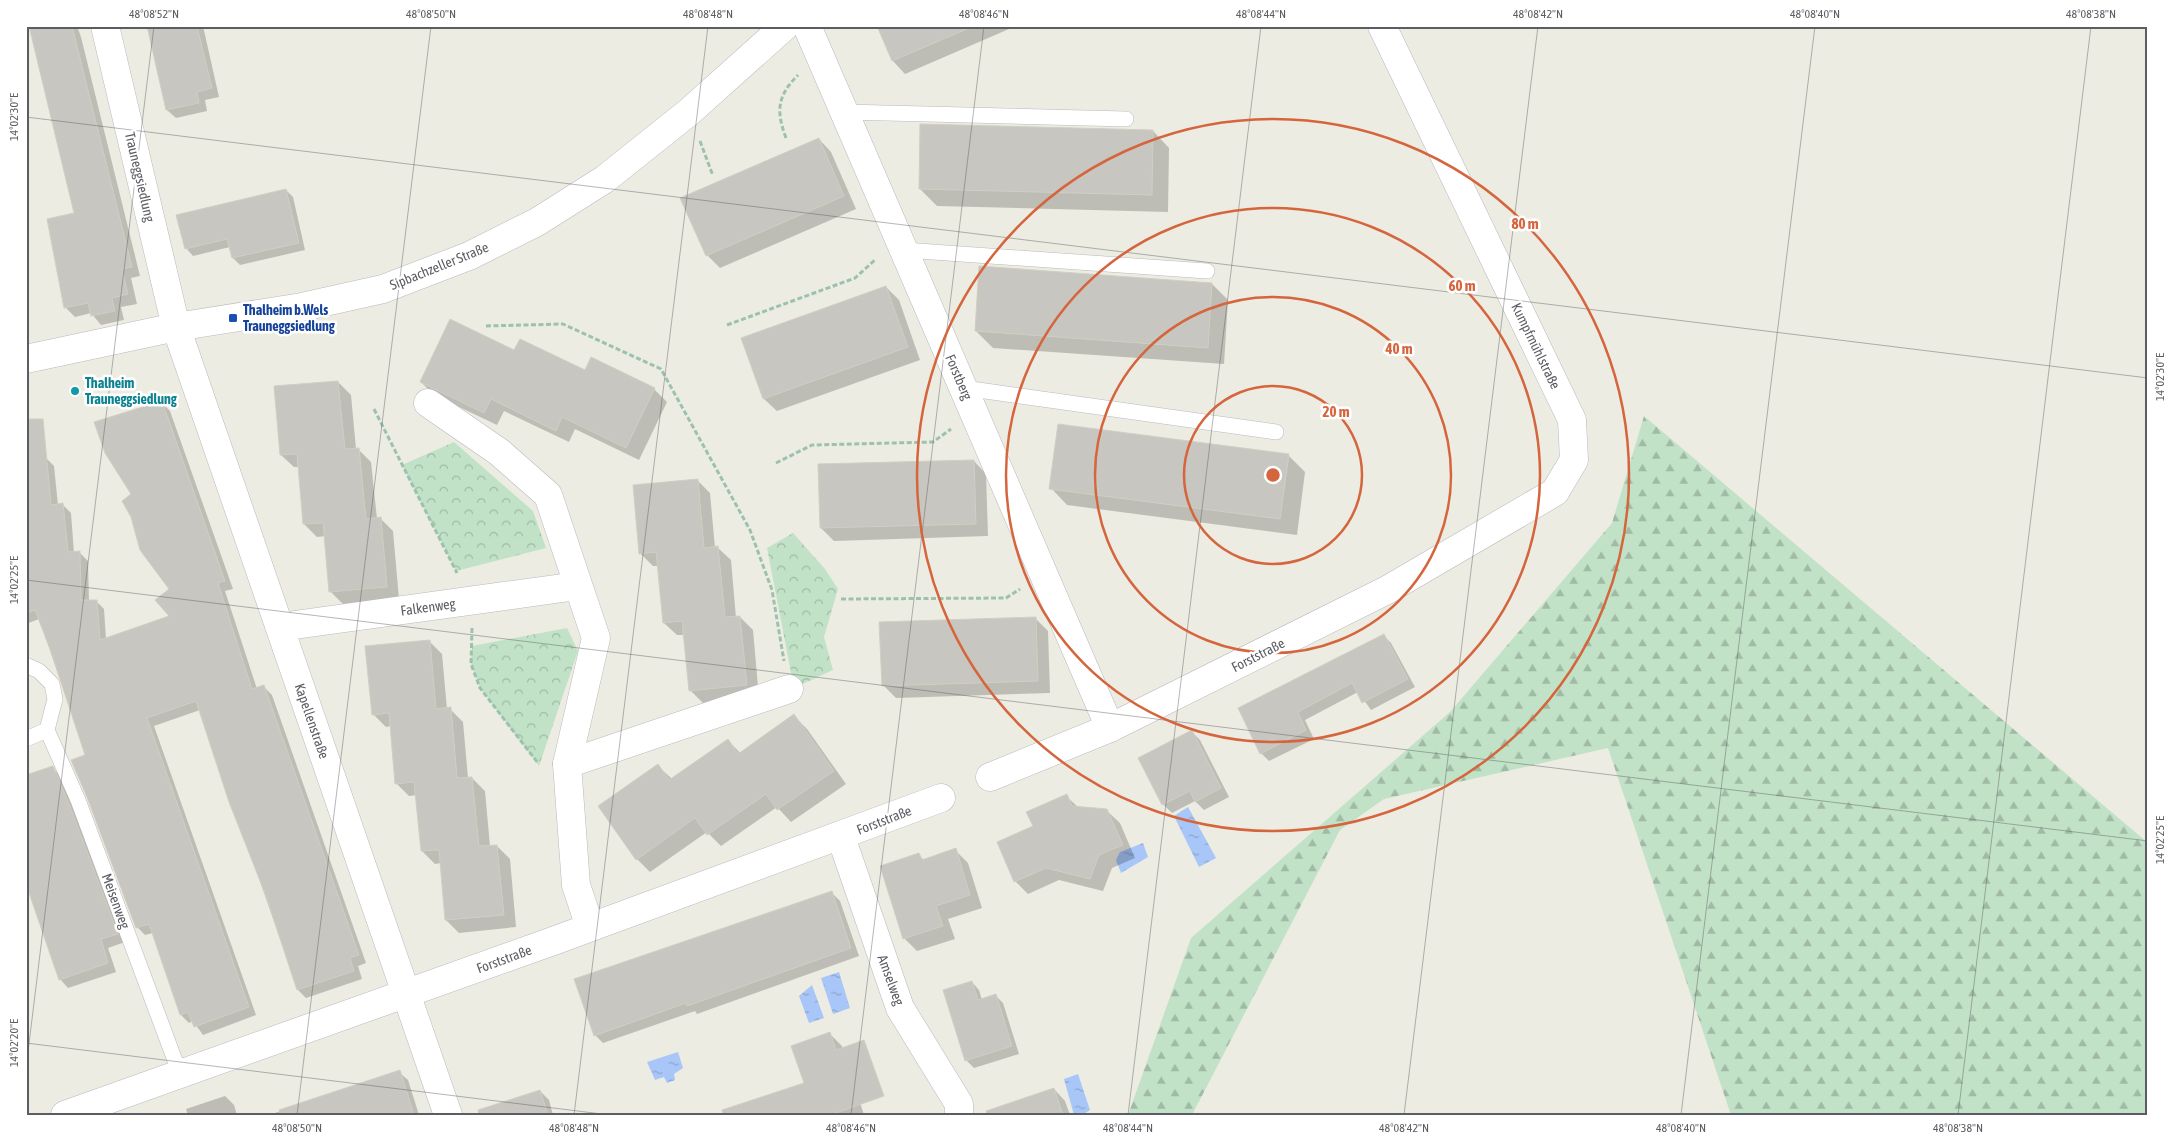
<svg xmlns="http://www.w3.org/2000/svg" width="2174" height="1141" font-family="'Asap Condensed',sans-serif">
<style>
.forest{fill:url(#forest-firs)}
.park{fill:url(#park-crowns)}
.water{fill:url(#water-ripples)}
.shadow{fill:#0003}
.building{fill:#c8c6c0;stroke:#d1cfc2}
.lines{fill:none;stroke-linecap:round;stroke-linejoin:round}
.service-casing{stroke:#b8b9be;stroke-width:16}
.minor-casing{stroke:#b8b9be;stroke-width:29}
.path{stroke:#9cc2ae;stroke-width:3;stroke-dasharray:5 2.5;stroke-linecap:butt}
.service{stroke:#fff;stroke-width:15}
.minor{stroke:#fff;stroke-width:28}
.ticks{fill:none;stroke:#5b5d62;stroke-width:1;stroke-opacity:0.45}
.ring{fill:none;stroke:#d5653d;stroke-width:2.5}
.transit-dot{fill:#1a4fb4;stroke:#fff;stroke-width:2}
.culture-dot{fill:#0f9aa8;stroke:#fff;stroke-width:2}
.labels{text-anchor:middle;stroke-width:5;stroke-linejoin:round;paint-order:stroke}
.street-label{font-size:14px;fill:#5b5d62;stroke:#fff}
.transit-label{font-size:14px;font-weight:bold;fill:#164399;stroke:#fff;text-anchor:start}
.culture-label{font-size:14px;font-weight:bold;fill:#0d838f;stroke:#fff;text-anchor:start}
.centre{fill:#d5653d;stroke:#fff;stroke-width:2.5}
.ring-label{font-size:15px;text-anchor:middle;font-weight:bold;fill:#d5653d;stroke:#fff;stroke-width:5;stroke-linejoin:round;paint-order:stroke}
.neatline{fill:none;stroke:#5b5d62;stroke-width:2}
.ticks-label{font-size:12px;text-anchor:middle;fill:#5b5d62}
</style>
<defs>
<pattern id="forest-firs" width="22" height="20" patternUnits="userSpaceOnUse" patternTransform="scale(1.25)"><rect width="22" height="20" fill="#c1e2c7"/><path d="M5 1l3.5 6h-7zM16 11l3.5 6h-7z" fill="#a0baa5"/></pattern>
<pattern id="park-crowns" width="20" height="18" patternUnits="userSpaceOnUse" patternTransform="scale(1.25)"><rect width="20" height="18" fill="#c1e2c7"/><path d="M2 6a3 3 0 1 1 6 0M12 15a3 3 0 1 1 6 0" fill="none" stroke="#a0baa5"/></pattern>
<pattern id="water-ripples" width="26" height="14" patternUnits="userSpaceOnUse" patternTransform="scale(1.25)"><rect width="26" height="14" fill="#a8c6f8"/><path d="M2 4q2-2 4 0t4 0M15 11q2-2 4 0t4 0" fill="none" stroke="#8ca4cc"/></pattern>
</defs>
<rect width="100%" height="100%" fill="#edece3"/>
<path class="forest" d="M1644,416L2148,843V1115H1731L1608,748L1384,799L1340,830L1192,1115H1128L1191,938L1450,712L1612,523Z"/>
<g class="park">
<path d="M454,442L533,511L546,548L456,571L402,465Z"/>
<path d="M793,533L825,569L838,589L824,637L833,670L794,688L767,548Z"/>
<path d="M567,628L578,651L539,766L480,688L471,664L472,646Z"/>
</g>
<g class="water">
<path d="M1188,807L1216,858L1199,867L1174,816Z"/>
<path d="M1143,843L1148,857L1121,873L1116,860L1120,852Z"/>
<path d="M839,972L850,1008L833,1014L821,978Z"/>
<path d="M812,985L824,1018L809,1023L799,996Z"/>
<path d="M678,1052L683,1068L674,1074L675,1080L667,1083L664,1077L655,1080L647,1062Z"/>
<path d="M1078,1074L1090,1110L1082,1115H1074L1064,1079Z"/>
</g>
<g class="shadow">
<path d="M31,26H77L81,37L140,276L131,278L137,304L121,307L124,320L101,325L91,313L75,317L65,307L75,214Z"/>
<path d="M148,26H203L219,97L205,100L207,111L176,118L167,110Z"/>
<path d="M878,26H1016L905,74L893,61Z"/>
<path d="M1153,131L1169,148L1168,212L937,206L920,189Z"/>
<path d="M819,139L831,152L856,209L720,268L707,255Z"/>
<path d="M286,190L293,197L305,250L240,265L233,258L230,247L193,256L186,248Z"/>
<path d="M1212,284L1228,300L1224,364L993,348L976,331Z"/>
<path d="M886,287L899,300L920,360L777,411L764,399L743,339Z"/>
<path d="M515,352L654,389L667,402L639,460L575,429L569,442L504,411L497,425L434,395L421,382Z"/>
<path d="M338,382L351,395L356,449H358L371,462L377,519L380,518L393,531L399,599L343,604L330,591L326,536L317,537L304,524L299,467H294L281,455Z"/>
<path d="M162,403L170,411L233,589L225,591L257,689L264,687L272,695L366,963L358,966L362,979L306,998L298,990L200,710L154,726L256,1015L203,1035L193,1021L189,1023L181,1015L153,933L145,935L137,927L87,756L39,619L26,624V449L46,458L54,466L58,505H63L71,513L74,553H80L88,561L89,601H96L104,609L106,639L171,616V590L133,495Z"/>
<path d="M1289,456L1305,472L1297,535L1067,505L1051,488Z"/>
<path d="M974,461L986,474L988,536L834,541L821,528Z"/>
<path d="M697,480L710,493L715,548H718L731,560L736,618L740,617L753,630L759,698L703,703L690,690L685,635H677L664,623L659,566H653L640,553Z"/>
<path d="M1035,618L1048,631L1050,693L896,698L883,685Z"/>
<path d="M1383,635L1391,643L1415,687L1371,710L1358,692L1305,720L1314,739L1269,761L1261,753L1240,709Z"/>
<path d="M429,641L442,654L447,709H450L463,722L468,778H472L485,791L490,846H497L510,859L516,927L459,933L446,920L441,863L435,864L422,851L417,795L409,796L396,783L391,726L386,727L373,714Z"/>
<path d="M794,716L807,729L846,784L791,822L777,807L721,846L707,832L650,872L637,859L600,806L658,766L672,779L728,740L741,754Z"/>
<path d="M1192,732L1200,740L1229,797L1204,810L1195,801L1172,813L1163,804Z"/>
<path d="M52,768L61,776L125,942L108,948L116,972L68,988L60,979Z"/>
<path d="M1066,796L1079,808L1106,810L1120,823L1135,858L1112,868L1103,891L1059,880L1028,894L1015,881Z"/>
<path d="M955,850L968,863L982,908L948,919L955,939L917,951L904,938L919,855L924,860Z"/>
<path d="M831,892L840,901L859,956L697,1014L695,1011L603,1043L595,1035Z"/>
<path d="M972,982L979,990L982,1000L995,995L1003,1003L1019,1054L974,1068L966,1060Z"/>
<path d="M830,1034L842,1046L864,1115H724L806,1084Z"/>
<path d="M399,1072L408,1080L419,1115H269Z"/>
<path d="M1054,1089L1065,1101L1070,1115H1016Z"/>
<path d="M540,1091L549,1100L553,1115H513Z"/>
<path d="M225,1096L234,1105L237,1115H188L186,1109Z"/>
</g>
<g class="building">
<path d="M29,26H72L132,267L122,269L128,294L112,298L115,311L91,316L88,303L64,308L47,219L74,213Z"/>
<path d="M147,26H197L212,88L197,92L199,103L166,110Z"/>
<path d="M877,26H974L892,61Z"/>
<path d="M920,124L1153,130L1152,195L919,189Z"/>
<path d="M819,138L844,196L706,256L680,198Z"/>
<path d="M286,189L299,243L232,258L227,239L185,249L176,215Z"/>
<path d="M979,266L1212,283L1208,348L975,331Z"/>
<path d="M886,286L908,347L763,399L741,338Z"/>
<path d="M450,319L514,350L520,339L585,370L591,357L655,388L626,448L562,417L556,431L491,399L484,413L420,382Z"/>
<path d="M338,381L345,449L359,448L366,519L381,517L387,587L329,592L323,523L303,524L297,454L280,455L274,386Z"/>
<path d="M162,401L225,581L218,583L252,689L264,685L359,955L350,958L354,971L297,990L266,896L229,802L196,701L147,718L249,1007L194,1027L188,1012L180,1015L149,924L136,928L87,797L71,760L85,755L50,649L35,610L26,613V419H43L51,505L63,503L68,552L80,551L81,600H97L100,640L169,616L155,600L169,589L140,550L131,517L122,501L131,494L105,453L94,422Z"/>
<path d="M1058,424L1289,454L1280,519L1049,489Z"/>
<path d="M974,460L976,524L820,528L818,464Z"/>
<path d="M698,479L704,548L718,546L725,617L740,616L747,685L689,691L682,621L663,623L656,552L639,554L633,485Z"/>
<path d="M1036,617L1038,681L882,686L879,622Z"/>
<path d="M1384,634L1408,679L1362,703L1352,683L1298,712L1306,730L1260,754L1238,708Z"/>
<path d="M430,640L436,709L451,707L457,778L472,777L479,846L497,845L504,915L445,920L439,850L421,851L414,782L395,784L389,713L372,715L365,646Z"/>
<path d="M794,714L834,771L777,810L766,794L707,835L695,818L636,860L598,806L658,764L669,780L728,739L738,754Z"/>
<path d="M1192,730L1221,788L1195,802L1190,791L1162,805L1138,758Z"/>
<path d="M53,766L69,804L118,934L101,939L108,963L59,980L26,884V775Z"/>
<path d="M1067,794L1072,806L1107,809L1123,845L1099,855L1090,879L1046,868L1014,882L997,842L1033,826L1026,812Z"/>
<path d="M956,848L970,895L936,906L943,926L903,939L880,866L919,853L922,860Z"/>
<path d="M832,891L851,948L687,1006L686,1003L594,1036L574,979Z"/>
<path d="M972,981L978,1000L996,994L1012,1046L965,1061L943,990Z"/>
<path d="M830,1032L836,1050L864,1040L884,1096L830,1115H723L722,1110L804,1083L791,1046Z"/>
<path d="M400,1070L414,1115H280L279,1110Z"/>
<path d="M1054,1088L1063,1115H987L986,1111Z"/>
<path d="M540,1090L548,1115H479L478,1110Z"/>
</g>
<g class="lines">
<defs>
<g id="service">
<path d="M844,112L1126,119"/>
<path d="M904,250L1207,271"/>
<path d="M964,388L1276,432"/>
<path d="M26,665L39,671L52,684L55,699L47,730L78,800L180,1074"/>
<path d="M26,739L47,730"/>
</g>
<g id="minor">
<path d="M105,26L176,327L448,1115"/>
<path d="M807,26L1110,728"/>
<path d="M26,359L176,327L302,307L383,289L469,256L537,222L605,179L689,112L785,26"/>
<path d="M428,403L499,452L548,495L596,638L567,764L576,885L590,927"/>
<path d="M280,627L577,586"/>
<path d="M567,764L789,689"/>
<path d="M990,777L1110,728L1387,590L1555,492L1574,460L1572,420L1382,26"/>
<path d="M841,837L900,1008L959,1104V1115"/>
<path d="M65,1115L556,940L941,798"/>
</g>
</defs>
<use href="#service" class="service-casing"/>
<use href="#minor" class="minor-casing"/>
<g class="path">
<path d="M786,138C776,111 777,96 798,75"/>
<path d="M700,141L713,176"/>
<path d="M727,325L855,278L876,259"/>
<path d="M486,326L563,324L661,369L750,530L772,590L784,661"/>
<path d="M374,409L457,573"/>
<path d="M776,463L812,445L933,442L951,429"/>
<path d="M841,599L1006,598L1020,589"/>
<path d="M472,628L471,664L480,688L538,763"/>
</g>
<use href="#service" class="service"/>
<use href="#minor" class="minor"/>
</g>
<path class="ticks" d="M26,117L2148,378M26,580L2148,841M26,1043L610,1115M26,1068L154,26M297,1115L431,26M574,1115L708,26M851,1115L984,26M1128,1115L1261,26M1404,1115L1538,26M1681,1115L1815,26M1958,1115L2091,26"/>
<g class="ring">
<circle cx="1273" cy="475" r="89"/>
<circle cx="1273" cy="475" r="178"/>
<circle cx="1273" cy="475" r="267"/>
<circle cx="1273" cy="475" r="356"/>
</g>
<rect class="transit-dot" x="228" y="313" width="10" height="10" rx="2.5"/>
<circle class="culture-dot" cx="75" cy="391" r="5"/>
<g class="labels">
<g class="street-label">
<text transform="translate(140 177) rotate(77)" y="5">Trauneggsiedlung</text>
<text transform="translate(439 266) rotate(-22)" y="5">Sipbachzeller Straße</text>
<text transform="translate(1536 346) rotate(64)" y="5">Kumpfmühlstraße</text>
<text transform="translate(959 377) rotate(67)" y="5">Forstberg</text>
<text transform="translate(428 607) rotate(-8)" y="5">Falkenweg</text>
<text transform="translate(1258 655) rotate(-27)" y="5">Forststraße</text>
<text transform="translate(312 721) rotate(71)" y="5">Kapellenstraße</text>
<text transform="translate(884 820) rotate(-21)" y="5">Forststraße</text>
<text transform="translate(116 901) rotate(70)" y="5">Meisenweg</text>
<text transform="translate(504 959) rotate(-20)" y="5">Forststraße</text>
<text transform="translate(891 980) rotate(70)" y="5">Amselweg</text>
</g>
<g class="transit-label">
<text x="243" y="315">Thalheim b.Wels<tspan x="243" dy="16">Trauneggsiedlung</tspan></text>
</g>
<g class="culture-label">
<text x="85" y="388">Thalheim<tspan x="85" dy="16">Trauneggsiedlung</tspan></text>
</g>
</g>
<circle cx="1273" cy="475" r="8" class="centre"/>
<g class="ring-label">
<text x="1525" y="229">80 m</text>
<text x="1462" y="291">60 m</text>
<text x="1399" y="354">40 m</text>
<text x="1336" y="417">20 m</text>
</g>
<rect width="2174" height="1141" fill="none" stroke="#ffffff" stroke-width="55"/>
<rect x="28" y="28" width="2118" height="1086" class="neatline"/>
<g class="ticks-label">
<text x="154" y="18">48°08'52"N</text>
<text x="431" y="18">48°08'50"N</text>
<text x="708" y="18">48°08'48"N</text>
<text x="984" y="18">48°08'46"N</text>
<text x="1261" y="18">48°08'44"N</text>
<text x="1538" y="18">48°08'42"N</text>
<text x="1815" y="18">48°08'40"N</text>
<text x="2091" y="18">48°08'38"N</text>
<text transform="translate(14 117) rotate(-90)" y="4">14°02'30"E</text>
<text transform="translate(2160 377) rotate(-90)" y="4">14°02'30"E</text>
<text transform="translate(14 580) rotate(-90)" y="4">14°02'25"E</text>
<text transform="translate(2160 840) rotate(-90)" y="4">14°02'25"E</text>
<text transform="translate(14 1043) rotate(-90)" y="4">14°02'20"E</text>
<text x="297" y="1132">48°08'50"N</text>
<text x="574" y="1132">48°08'48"N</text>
<text x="851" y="1132">48°08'46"N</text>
<text x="1128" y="1132">48°08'44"N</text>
<text x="1404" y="1132">48°08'42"N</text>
<text x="1681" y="1132">48°08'40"N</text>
<text x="1958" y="1132">48°08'38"N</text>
</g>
</svg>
